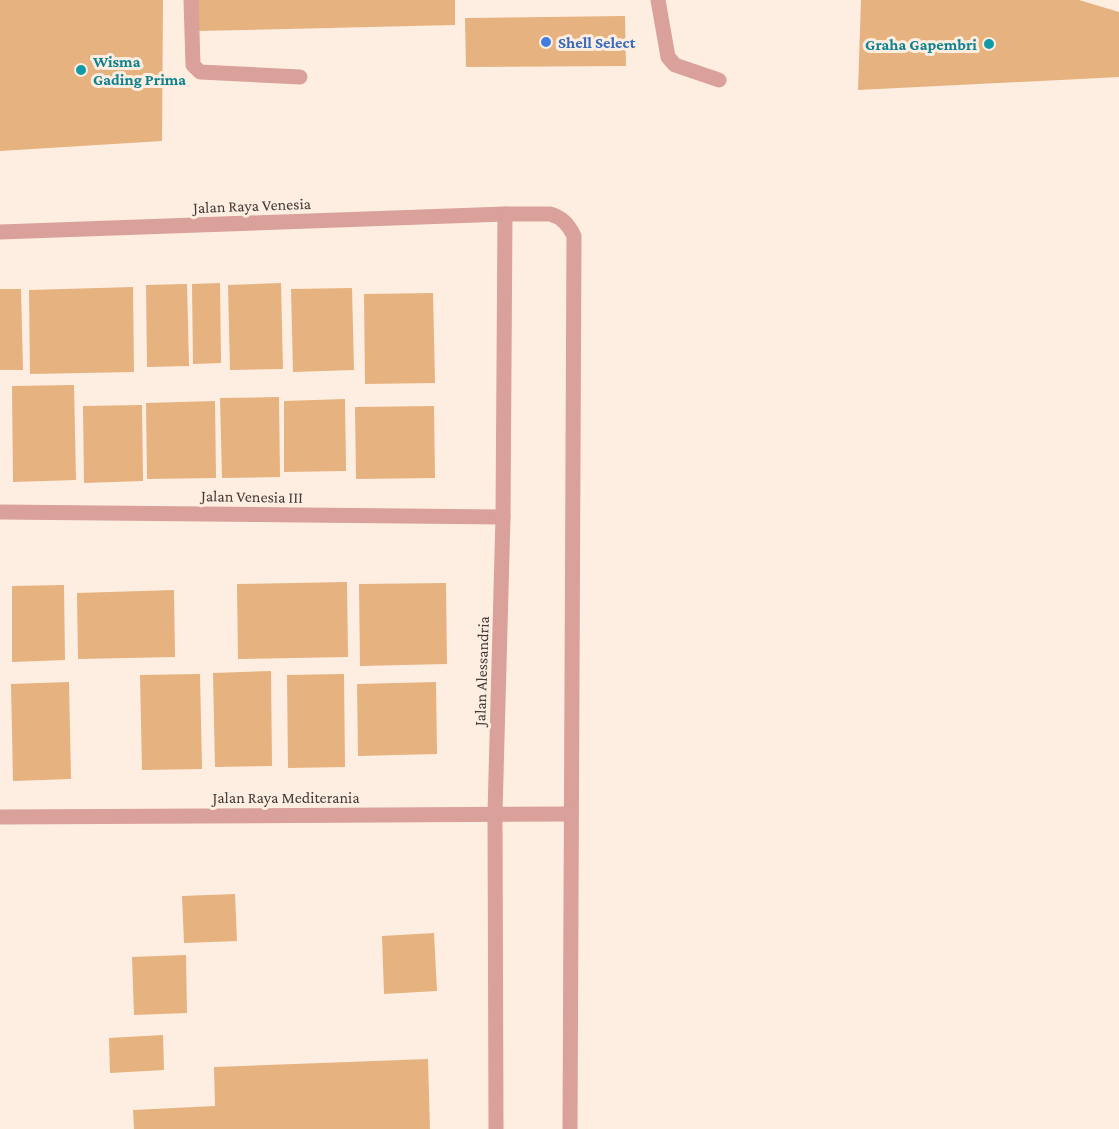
<svg xmlns="http://www.w3.org/2000/svg" width="1119" height="1129" font-family="'Crimson Pro',serif">
<style>
.building{fill:#e6b27f}
.lines{fill:none;stroke-linecap:round;stroke-linejoin:round}
.minor{stroke:#d9a199;stroke-width:15}
.shop-dot{fill:#3f7fe0;stroke:#feeee1;stroke-width:2}
.culture-dot{fill:#0f9aa8;stroke:#feeee1;stroke-width:2}
.labels{text-anchor:middle;stroke-width:6;stroke-linejoin:round;paint-order:stroke}
.shop-label{font-size:16px;font-weight:bold;fill:#366cbe;stroke:#feeee1;text-anchor:start}
.culture-label{font-size:16px;font-weight:bold;fill:#0d838f;stroke:#feeee1;text-anchor:end}
.street-label{font-size:16px;fill:#413b36;stroke:#feeee1}
</style>
<rect width="100%" height="100%" fill="#feeee1"/>
<g class="building">
<path d="M0,0H163L162,141L0,151Z"/>
<path d="M196,0H455V25L197,31Z"/>
<path d="M861,0H1079L1119,12V77L858,90Z"/>
<path d="M625,16L626,66L466,67L465,18Z"/>
<path d="M220,283L221,363L193,364L192,284Z"/>
<path d="M281,283L283,369L230,370L228,285Z"/>
<path d="M187,284L189,366L147,367L146,285Z"/>
<path d="M133,287L134,372L30,374L29,290Z"/>
<path d="M352,288L354,370L293,372L291,289Z"/>
<path d="M0,289H21L23,370H0Z"/>
<path d="M433,293L435,383L365,384L364,294Z"/>
<path d="M74,385L76,480L13,482L12,386Z"/>
<path d="M279,397L280,477L222,478L220,398Z"/>
<path d="M345,399L346,471L284,472V401Z"/>
<path d="M215,401L216,478L147,479L146,403Z"/>
<path d="M142,405L143,481L84,483L83,406Z"/>
<path d="M434,406L435,478L356,479L355,407Z"/>
<path d="M347,582L348,657L238,659L237,584Z"/>
<path d="M446,583L447,664L360,666L359,584Z"/>
<path d="M64,585L65,660L12,662V586Z"/>
<path d="M174,590L175,657L78,659L77,593Z"/>
<path d="M271,671L272,766L215,767L213,673Z"/>
<path d="M200,674L202,769L142,770L140,675Z"/>
<path d="M344,674L345,767L288,768L287,675Z"/>
<path d="M69,682L71,779L13,781L11,684Z"/>
<path d="M436,682L437,754L358,756L357,684Z"/>
<path d="M235,894L237,941L184,943L182,896Z"/>
<path d="M434,933L437,991L384,994L382,936Z"/>
<path d="M186,955L187,1013L134,1015L132,957Z"/>
<path d="M163,1035L164,1070L110,1073L109,1038Z"/>
<path d="M428,1059L430,1129H134L133,1110L215,1106L214,1067Z"/>
</g>
<g class="lines">
<g class="minor">
<path d="M191,0L193,65L200,72L300,77"/>
<path d="M658,0L668,57L675,65L719,80"/>
<path d="M0,232L505,214H550C562,217 569,225 574,236L570,1129"/>
<path d="M0,512L503,517"/>
<path d="M0,817L571,814"/>
<path d="M496,1129L495,813L503,517L505,214"/>
</g>
</g>
<circle class="shop-dot" cx="546" cy="42" r="6"/>
<g class="culture-dot">
<circle cx="989" cy="44" r="6"/>
<circle cx="81" cy="70" r="6"/>
</g>
<g class="labels">
<g class="shop-label">
<text x="558" y="48">Shell Select</text>
</g>
<g class="culture-label">
<text x="977" y="50">Graha Gapembri</text>
<text x="93" y="67" text-anchor="start">Wisma<tspan x="93" dy="18">Gading Prima</tspan></text>
</g>
<g class="street-label">
<text transform="translate(252 205) rotate(-2)" y="6">Jalan Raya Venesia</text>
<text transform="translate(252 496) rotate(1)" y="6">Jalan Venesia III</text>
<text transform="translate(481 671) rotate(-88)" y="6">Jalan Alessandria</text>
<text x="286" y="803">Jalan Raya Mediterania</text>
</g>
</g>
</svg>
